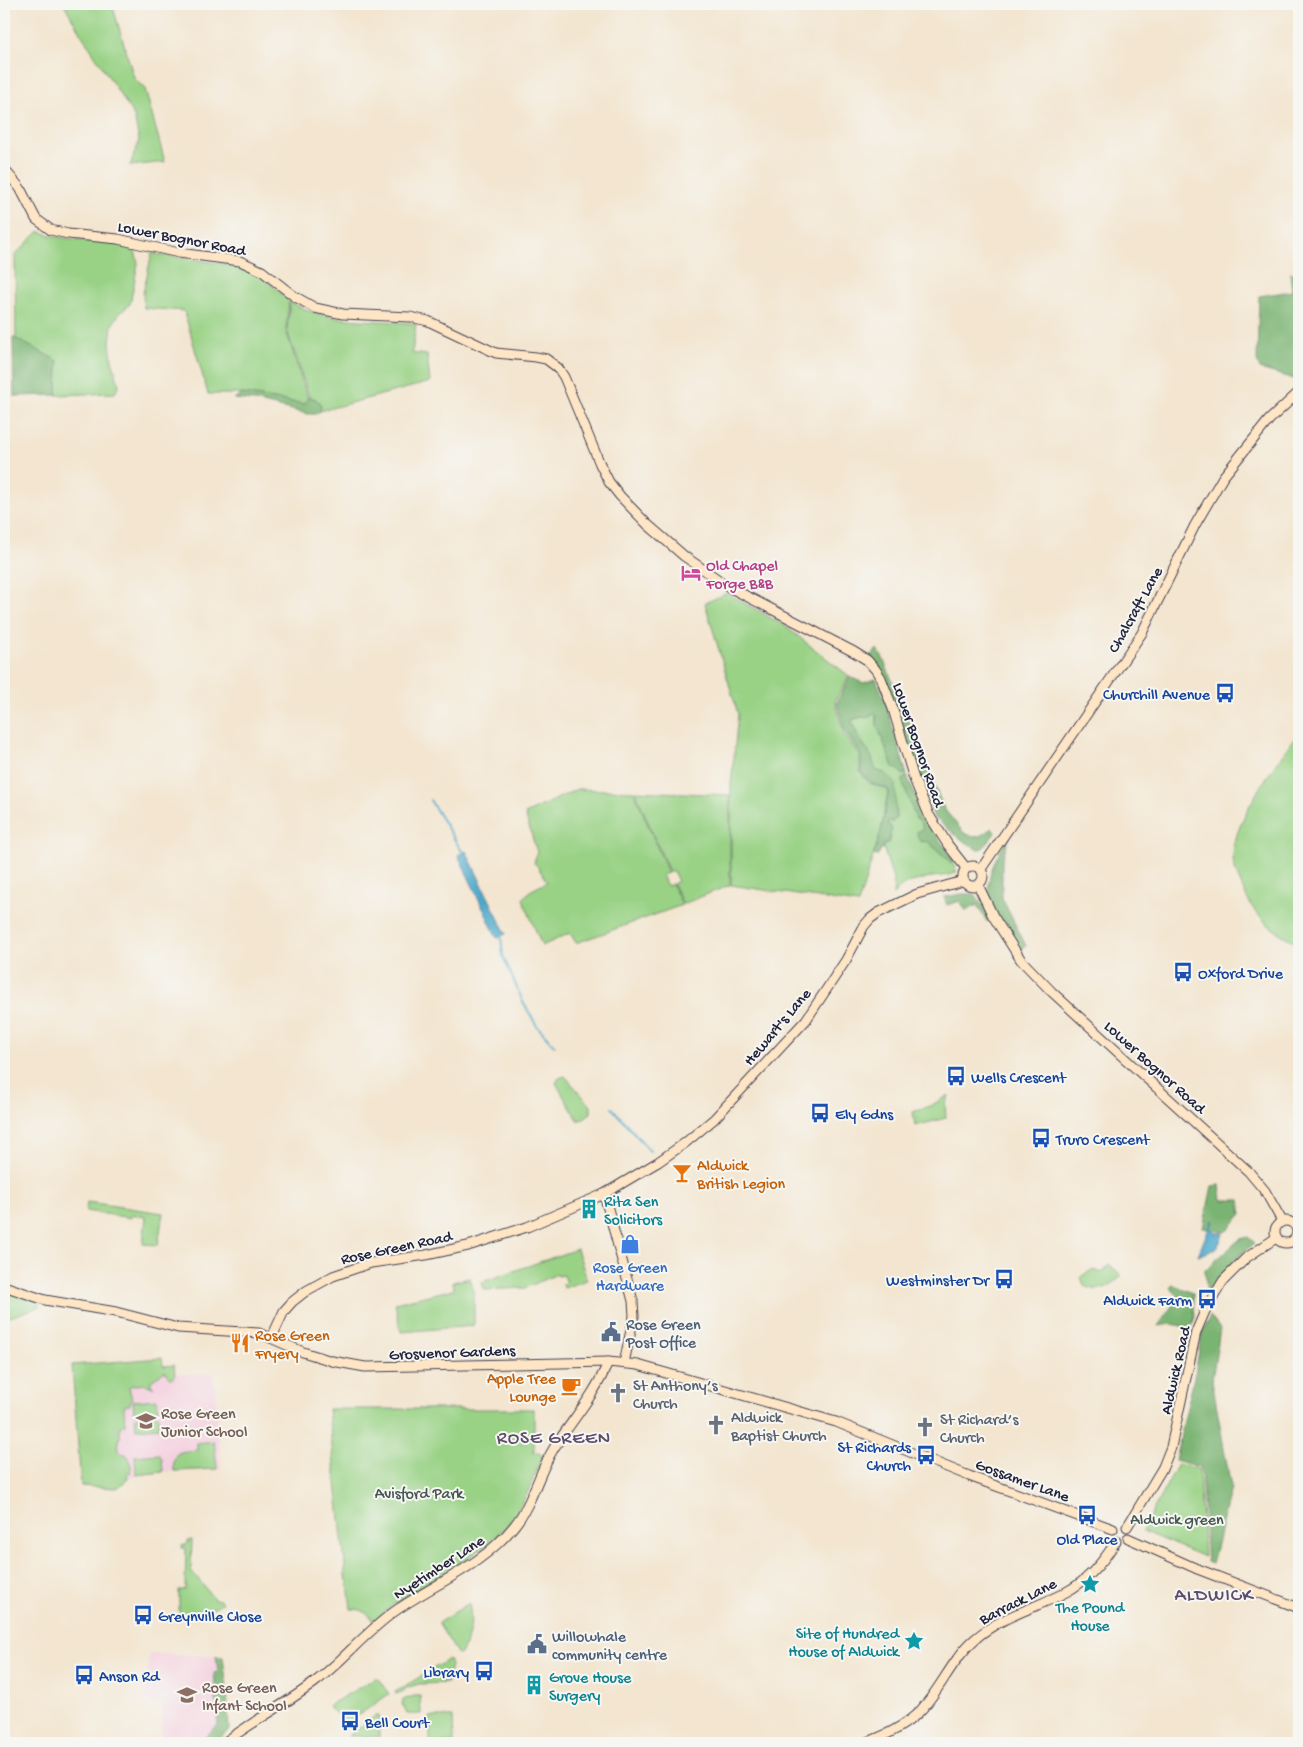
<svg xmlns="http://www.w3.org/2000/svg" width="1303" height="1747" font-family="'Gochi Hand',sans-serif">
<style>
.built{fill:#f4cfde}
.green{fill:#99d285;stroke:#5e7a60}
.forest{fill:#7ab472;stroke:#4e6b56}
.water{fill:#4ba7c9;stroke:#366482}
.lines{fill:none;stroke-linecap:round;stroke-linejoin:round}
.stream{stroke:#4ba7c9;stroke-width:2}
.secondary-casing{stroke:#413f51;stroke-width:11}
.secondary{stroke:#fde5c5;stroke-width:9}
.labels{text-anchor:middle;stroke-width:4;stroke-linejoin:round;paint-order:stroke}
.street-label{font-size:16px;fill:#22223b;stroke:#f6f6f2}
.hotel-label{font-size:16px;fill:#b23c85;stroke:#f6f6f2;text-anchor:start}
.transit-label{font-size:16px;fill:#164399;stroke:#f6f6f2;text-anchor:start}
.food-label{font-size:16px;fill:#c56008;stroke:#f6f6f2;text-anchor:start}
.culture-label{font-size:16px;fill:#0d838f;stroke:#f6f6f2;text-anchor:start}
.shop-label{font-size:16px;fill:#366cbe;stroke:#f6f6f2}
.service-label{font-size:16px;fill:#4e5e75;stroke:#f6f6f2;text-anchor:start}
.worship-label{font-size:16px;fill:#5b616d;stroke:#f6f6f2;text-anchor:start}
.education-label{font-size:16px;fill:#785e54;stroke:#f6f6f2;text-anchor:start}
.park-label{font-size:16px;fill:#465751;stroke:#f6f6f2}
.quarter-label{font-size:19px;letter-spacing:1px;fill:#5d4c6c;stroke:#f6f6f2}
</style>
<rect width="100%" height="100%" fill="#f6f6f2"/>
<filter id="ink" filterUnits="userSpaceOnUse"><feTurbulence type="fractalNoise" baseFrequency=".02" numOctaves="2"/><feDisplacementMap in="SourceGraphic" scale="10" xChannelSelector="R" yChannelSelector="G"/><feConvolveMatrix kernelMatrix="1 2 1 2 8 2 1 2 1" color-interpolation-filters="sRGB"/></filter>
<filter id="wash" filterUnits="userSpaceOnUse"><feTurbulence type="fractalNoise" baseFrequency=".0096" numOctaves="4" result="noise"/><feDisplacementMap in="SourceGraphic" scale="20" xChannelSelector="R" yChannelSelector="G"/><feGaussianBlur stdDeviation="1.12" result="paint"/><feColorMatrix in="noise" values="0 0 0 0 0 0 0 0 0 0 0 0 0 0 0 0 0 1.4 0 .05"/><feComposite in="paint" operator="in"/></filter>
<g filter="url(#wash)">
<rect width="100%" height="100%" fill="#f3e5cf"/>
<g class="built">
<path d="M162,1358L163,1366L174,1365V1374H214L221,1469L145,1473L128,1479L117,1488L81,1486L72,1365Z"/>
<path d="M149,1654L216,1656L223,1657L227,1688V1717L199,1743H161L163,1703L146,1701Z"/>
</g>
<g class="green">
<path d="M64,4H112L134,78L145,89L165,162L130,166L139,140L134,116L81,34Z"/>
<path d="M39,231C70,245 108,235 135,251L138,263L130,304L119,314L112,325L110,342L112,360L119,385L115,393L57,395L58,361L16,339L15,255Z"/>
<path d="M152,253C185,261 239,260 266,280C274,286 281,294 289,301L286,330L308,400L304,404L243,394H208L184,311L144,308L143,293Z"/>
<path d="M290,302C332,325 371,318 416,324L412,353L427,355L430,382L320,411L321,405L316,399L309,397L287,330Z"/>
<path d="M727,593L785,626L849,676L835,701L844,734L860,756V772L869,783L888,790L881,831L858,904L731,885V786L738,714L705,603Z"/>
<path d="M873,713L877,716V725L898,769L905,775L906,772L908,778L905,777L924,829L922,842L927,841L953,864L956,870V873C948,876 940,876 932,877C926,877 922,880 916,881C905,883 901,886 893,895L894,882L883,847L889,843L891,828L887,825L888,822L896,818L886,773L877,771C873,766 873,761 870,756C864,745 857,735 852,723L853,719L870,716Z"/>
<path d="M1299,732V944C1274,932 1253,916 1243,889C1239,879 1233,868 1233,856C1234,817 1277,763 1299,732Z"/>
<path d="M577,789L634,791L668,873L662,875L667,886L672,884L682,905L576,943L570,933L542,946L523,899L530,891L547,882L538,867L534,863L537,852L525,814Z"/>
<path d="M635,791L730,795V885L683,904L673,884L678,881L673,871L669,872Z"/>
<path d="M565,1076L591,1106V1113L581,1120H578L575,1116L556,1083L559,1078Z"/>
<path d="M949,1095L945,1105L946,1118L915,1126L913,1112L932,1105Z"/>
<path d="M87,1202L163,1213L158,1245L143,1244L146,1217L131,1215V1218L86,1211Z"/>
<path d="M577,1249L587,1280L564,1288L563,1284L566,1281L564,1275L558,1276L557,1274L525,1288L484,1290L482,1282Z"/>
<path d="M1109,1264L1122,1276C1110,1286 1100,1294 1084,1286L1081,1277C1089,1270 1094,1269 1103,1273Z"/>
<path d="M470,1278L472,1289L474,1292V1324L472,1326L401,1332L395,1303L454,1289L453,1282Z"/>
<path d="M4,1289L39,1302V1307L4,1319Z"/>
<path d="M162,1358L163,1366L174,1365L175,1376L171,1379L165,1371L150,1382L154,1387L143,1384C138,1386 134,1383 129,1387L132,1400L130,1401V1405L124,1406L125,1425L120,1426V1438L118,1439L119,1451L121,1454H126C131,1459 132,1466 130,1473L127,1474L128,1479L117,1488L81,1486L72,1365Z"/>
<path d="M157,1399L158,1411L134,1414L133,1401Z"/>
<path d="M328,1409H534V1452L543,1455C533,1479 525,1504 508,1524C482,1554 447,1570 414,1591C400,1600 386,1610 374,1621C367,1612 362,1609 351,1609L348,1582L345,1576V1565Z"/>
<path d="M158,1415L160,1427L136,1429L135,1417Z"/>
<path d="M214,1441L217,1469L174,1471C172,1450 179,1452 197,1450V1443Z"/>
<path d="M159,1454L162,1459L163,1472L136,1475L135,1456Z"/>
<path d="M1178,1464L1199,1469L1204,1557L1142,1531Z"/>
<path d="M188,1540H192L191,1570L214,1599L220,1600L222,1603C210,1609 194,1620 180,1614L179,1610V1590H185L186,1548H181V1546L188,1544Z"/>
<path d="M469,1603C473,1625 470,1634 461,1654L458,1655L438,1623Z"/>
<path d="M449,1659L451,1665L447,1683L419,1684L406,1688L404,1691L396,1694L395,1692Z"/>
<path d="M377,1677L389,1694L346,1724C340,1714 334,1714 328,1706Z"/>
<path d="M414,1696H420L421,1714H407L402,1704L403,1700Z"/>
<path d="M376,1715H379V1737L349,1736Z"/>
<path d="M430,1717H453L454,1743H430Z"/>
</g>
<g class="forest">
<path d="M1290,273L1299,275V376L1294,379L1260,369L1257,361L1259,296L1292,291Z"/>
<path d="M13,337L58,361L57,395L14,396Z"/>
<path d="M243,394L304,404L309,397L316,399L321,405L320,411L316,414H308L255,401L234,399Z"/>
<path d="M877,649L882,656L944,809L963,832L973,837L980,836L992,828L995,833L984,847L978,850L958,837L934,817L870,657Z"/>
<path d="M850,677L863,683L876,679L885,701L906,772L903,775L898,769L893,767L877,725V716L873,713L870,716L866,718L863,717L853,719L852,723C857,735 864,745 871,756C874,761 873,766 877,771L886,773L895,783L896,818L893,822H888V825L892,828L888,843L884,845L877,856L874,855L881,831L889,790L870,782L861,772V755L845,732L837,702Z"/>
<path d="M905,777L908,778C922,812 932,831 955,861L953,864L927,841L922,842L918,839L917,832L923,828L921,823L916,819L902,781Z"/>
<path d="M1011,832L1002,860V898L1026,946L1021,950C1013,938 991,910 989,897C986,872 999,852 1011,832Z"/>
<path d="M962,894H974L984,906L989,917L987,922L977,905L966,911L960,901L947,905L944,897Z"/>
<path d="M1220,1185L1222,1200H1240L1242,1214L1225,1232L1203,1228L1212,1186Z"/>
<path d="M1248,1237L1255,1243C1235,1258 1220,1276 1207,1297L1205,1270L1240,1239Z"/>
<path d="M1172,1284L1193,1293L1195,1317L1191,1328L1172,1324L1158,1326L1179,1296L1170,1288Z"/>
<path d="M1210,1316L1220,1329L1212,1380L1231,1488L1212,1564L1207,1562L1201,1467L1175,1460L1195,1373L1202,1334Z"/>
<path d="M216,1656L223,1657L227,1688L229,1730L215,1743H199L218,1725L214,1673L218,1672Z"/>
</g>
<g class="water">
<path d="M466,851L506,934L497,938L458,855Z"/>
<path d="M1212,1220H1213L1211,1229L1216,1233H1223C1220,1248 1212,1252 1198,1255Z"/>
</g>
<g class="lines">
<g class="stream">
<path d="M430,800L463,853"/>
<path d="M501,936L503,956L523,1002L537,1026L555,1046"/>
<path d="M612,1108L650,1151"/>
</g>
</g>
</g>
<g filter="url(#ink)">
<g class="lines">
<defs>
<g id="secondary">
<path d="M4,169L20,188L36,219L51,230L68,234L118,239L179,253L240,261L262,271L294,296L315,308L343,314L410,317L428,321L496,353L536,357L546,359L558,368L564,377L600,464L609,482L620,496L647,524L684,556L729,587L854,652L867,660L875,669L881,678L893,709L914,779L929,815L948,845L966,868"/>
<circle cx="973" cy="876" r="10"/>
<path d="M981,869L1142,633L1195,525L1223,477L1269,420L1299,392"/>
<path d="M978,885L993,916L1021,960L1052,992L1249,1172L1265,1191L1282,1221"/>
<path d="M604,1194L633,1301L634,1316L624,1363"/>
<circle cx="1286" cy="1232" r="11"/>
<path d="M4,1286L45,1300L116,1312L178,1328L259,1333L303,1352L332,1361L365,1367L608,1362L638,1365L836,1422L969,1476L1113,1529"/>
<path d="M272,1337L284,1311L292,1302L306,1291L333,1276L371,1263L426,1255L468,1246L527,1227L604,1194L658,1162L685,1143L714,1119L806,1020L846,960L864,926L870,919L878,913L917,894L963,881"/>
<path d="M1127,1527L1163,1467L1171,1447L1196,1332L1205,1311L1223,1281L1246,1258L1276,1238"/>
<path d="M1128,1538L1195,1568L1299,1608"/>
<path d="M224,1743C253,1721 286,1704 315,1682C345,1659 367,1630 398,1609C438,1582 483,1565 514,1526C533,1503 538,1473 554,1448C572,1420 596,1394 608,1362"/>
<path d="M865,1743C885,1736 904,1727 920,1711C941,1689 952,1659 975,1639C1001,1616 1036,1608 1066,1592C1087,1581 1104,1561 1116,1541"/>
</g>
</defs>
<use href="#secondary" class="secondary-casing"/>
<use href="#secondary" class="secondary"/>
</g>
</g>
<defs>
<symbol id="hotel-bare" viewBox="-9 -9 18 18"><path d="M-6-4.5h1.5V1H6V5H4.5V3h-9V5H-6ZM-4 0a1.8 1.8 0 1 1 3.6 0ZM.5 0V-2.5h3Q6-2.5 6 0Z" fill="#d1479c" stroke="#f6f6f2" stroke-width="2.5" paint-order="stroke"/></symbol>
<symbol id="bus-bare" viewBox="-9 -9 18 18"><path d="M-5-6H5V4H4V6H2V4H-2V6H-4V4H-5ZM-3.5-4V0h7V-4ZM-3.5 1.2v1.5H-2V1.2ZM2 1.2v1.5H3.5V1.2Z" fill="#1a4fb4" stroke="#f6f6f2" stroke-width="2.5" paint-order="stroke"/></symbol>
<symbol id="bar-bare" viewBox="-9 -9 18 18"><path d="M-6-5H6L.8 .8V4.5H3.5V6h-7V4.5H-.8V.8Z" fill="#e8710a" stroke="#f6f6f2" stroke-width="2.5" paint-order="stroke"/></symbol>
<symbol id="building-bare" viewBox="-9 -9 18 18"><path d="M-4-6H4V6H1V3H-1V6H-4ZM-2.5-4.3h1.7v1.8h-1.7ZM.8-4.3h1.7v1.8H.8ZM-2.5-1h1.7V.8h-1.7ZM.8-1h1.7V.8H.8Z" fill="#0f9aa8" stroke="#f6f6f2" stroke-width="2.5" paint-order="stroke"/></symbol>
<symbol id="shop-bare" viewBox="-9 -9 18 18"><path d="M-5-2.5h2.3a2.7 3.5 0 0 1 5.4 0H5L5.5 6h-11ZM-1.5-2.5h3a1.5 2.3 0 0 0-3 0Z" fill="#3f7fe0" stroke="#f6f6f2" stroke-width="2.5" paint-order="stroke"/></symbol>
<symbol id="civic-bare" viewBox="-9 -9 18 18"><path d="M-.6-6.5H3V-4.5H.6V-3L4-1V1h2V6H-6V1h2V-1L-.6-3ZM-1.2 2.5V6h2.4V2.5Z" fill="#5c6f8a" stroke="#f6f6f2" stroke-width="2.5" paint-order="stroke"/></symbol>
<symbol id="restaurant-bare" viewBox="-9 -9 18 18"><path d="M-5-6h1v4h1v-4h1v4h1v-4h1v5L-1.5 .5V6h-2V.5L-5-1ZM5-6V6H3V1.5H1.5Q1.5-4 5-6Z" fill="#e8710a" stroke="#f6f6f2" stroke-width="2.5" paint-order="stroke"/></symbol>
<symbol id="cafe-bare" viewBox="-9 -9 18 18"><path d="M-5.5-4.5H6V0H3Q3 3.5 0 3.5H-2.5Q-5.5 3.5-5.5 0ZM3-3.2v2h1.7v-2ZM-6 4.5H4V6H-6Z" fill="#e8710a" stroke="#f6f6f2" stroke-width="2.5" paint-order="stroke"/></symbol>
<symbol id="church-bare" viewBox="-9 -9 18 18"><path d="M-1.2-6h2.4v3.5h3.3v2.4h-3.3V6h-2.4V-.1h-3.3v-2.4h3.3Z" fill="#6b7280" stroke="#f6f6f2" stroke-width="2.5" paint-order="stroke"/></symbol>
<symbol id="school-bare" viewBox="-9 -9 18 18"><path d="M0-5L7-2L0 1L-7-2ZM-4 1L0 2.5L4 1V4Q0 6-4 4Z" fill="#8d6e63" stroke="#f6f6f2" stroke-width="2.5" paint-order="stroke"/></symbol>
<symbol id="sight-bare" viewBox="-9 -9 18 18"><path d="M0-6L1.8-2.2L6-1.7L2.9 1.2L3.7 5.4L0 3.3L-3.7 5.4L-2.9 1.2L-6-1.7L-1.8-2.2Z" fill="#0f9aa8" stroke="#f6f6f2" stroke-width="2.5" paint-order="stroke"/></symbol>
</defs>
<g fill-rule="evenodd">
<use href="#hotel-bare" x="677" y="559" width="28" height="28"/>
<use href="#bus-bare" x="1211" y="679" width="28" height="28"/>
<use href="#bus-bare" x="1169" y="958" width="28" height="28"/>
<use href="#bus-bare" x="942" y="1062" width="28" height="28"/>
<use href="#bus-bare" x="806" y="1099" width="28" height="28"/>
<use href="#bus-bare" x="1027" y="1124" width="28" height="28"/>
<use href="#bar-bare" x="668" y="1159" width="28" height="28"/>
<use href="#building-bare" x="575" y="1195" width="28" height="28"/>
<use href="#shop-bare" x="616" y="1230" width="28" height="28"/>
<use href="#bus-bare" x="990" y="1265" width="28" height="28"/>
<use href="#bus-bare" x="1193" y="1285" width="28" height="28"/>
<use href="#civic-bare" x="597" y="1318" width="28" height="28"/>
<use href="#restaurant-bare" x="226" y="1329" width="28" height="28"/>
<use href="#cafe-bare" x="557" y="1372" width="28" height="28"/>
<use href="#church-bare" x="604" y="1379" width="28" height="28"/>
<use href="#school-bare" x="132" y="1407" width="28" height="28"/>
<use href="#church-bare" x="702" y="1411" width="28" height="28"/>
<use href="#church-bare" x="911" y="1413" width="28" height="28"/>
<use href="#bus-bare" x="912" y="1441" width="28" height="28"/>
<use href="#bus-bare" x="1073" y="1501" width="28" height="28"/>
<use href="#sight-bare" x="1076" y="1570" width="28" height="28"/>
<use href="#bus-bare" x="129" y="1601" width="28" height="28"/>
<use href="#sight-bare" x="900" y="1627" width="28" height="28"/>
<use href="#civic-bare" x="523" y="1630" width="28" height="28"/>
<use href="#bus-bare" x="470" y="1657" width="28" height="28"/>
<use href="#bus-bare" x="70" y="1661" width="28" height="28"/>
<use href="#building-bare" x="520" y="1671" width="28" height="28"/>
<use href="#school-bare" x="173" y="1681" width="28" height="28"/>
<use href="#bus-bare" x="336" y="1707" width="28" height="28"/>
</g>
<g class="labels">
<g class="street-label">
<text transform="translate(182 237) rotate(11)" y="6">Lower Bognor Road</text>
<text transform="translate(1134 609) rotate(-61)" y="6">Chalcraft Lane</text>
<text transform="translate(920 744) rotate(71)" y="6">Lower Bognor Road</text>
<text transform="translate(776 1026) rotate(-50)" y="6">Hewart's Lane</text>
<text transform="translate(1156 1066) rotate(42)" y="6">Lower Bognor Road</text>
<text transform="translate(396 1246) rotate(-12)" y="6">Rose Green Road</text>
<text transform="translate(452 1351) rotate(-2)" y="6">Grosvenor Gardens</text>
<text transform="translate(1174 1370) rotate(-77)" y="6">Aldwick Road</text>
<text transform="translate(1023 1479) rotate(20)" y="6">Gossamer Lane</text>
<text transform="translate(438 1566) rotate(-33)" y="6">Nyetimber Lane</text>
<text transform="translate(1017 1600) rotate(-27)" y="6">Barrack Lane</text>
</g>
<g class="hotel-label">
<text x="706" y="570">Old Chapel<tspan x="706" dy="18">Forge B&amp;B</tspan></text>
</g>
<g class="transit-label">
<text x="1210" y="699" text-anchor="end">Churchill Avenue</text>
<text x="1198" y="978">Oxford Drive</text>
<text x="971" y="1082">Wells Crescent</text>
<text x="835" y="1119">Ely Gdns</text>
<text x="1056" y="1144">Truro Crescent</text>
<text x="989" y="1285" text-anchor="end">Westminster Dr</text>
<text x="1192" y="1305" text-anchor="end">Aldwick Farm</text>
<text x="911" y="1452" text-anchor="end">St Richards<tspan x="911" dy="18">Church</tspan></text>
<text x="1087" y="1544" text-anchor="middle">Old Place</text>
<text x="158" y="1621">Greynville Close</text>
<text x="469" y="1677" text-anchor="end">Library</text>
<text x="99" y="1681">Anson Rd</text>
<text x="365" y="1727">Bell Court</text>
</g>
<g class="food-label">
<text x="697" y="1170">Aldwick<tspan x="697" dy="18">British Legion</tspan></text>
<text x="255" y="1340">Rose Green<tspan x="255" dy="18">Fryery</tspan></text>
<text x="556" y="1383" text-anchor="end">Apple Tree<tspan x="556" dy="18">Lounge</tspan></text>
</g>
<g class="culture-label">
<text x="604" y="1206">Rita Sen<tspan x="604" dy="18">Solicitors</tspan></text>
<text x="1090" y="1612" text-anchor="middle">The Pound<tspan x="1090" dy="18">House</tspan></text>
<text x="899" y="1638" text-anchor="end">Site of Hundred<tspan x="899" dy="18">House of Aldwick</tspan></text>
<text x="549" y="1682">Grove House<tspan x="549" dy="18">Surgery</tspan></text>
</g>
<g class="shop-label">
<text x="630" y="1272">Rose Green<tspan x="630" dy="18">Hardware</tspan></text>
</g>
<g class="service-label">
<text x="626" y="1329">Rose Green<tspan x="626" dy="18">Post Office</tspan></text>
<text x="552" y="1641">Willowhale<tspan x="552" dy="18">community centre</tspan></text>
</g>
<g class="worship-label">
<text x="633" y="1390">St Anthony’s<tspan x="633" dy="18">Church</tspan></text>
<text x="731" y="1422">Aldwick<tspan x="731" dy="18">Baptist Church</tspan></text>
<text x="940" y="1424">St Richard’s<tspan x="940" dy="18">Church</tspan></text>
</g>
<g class="education-label">
<text x="161" y="1418">Rose Green<tspan x="161" dy="18">Junior School</tspan></text>
<text x="202" y="1692">Rose Green<tspan x="202" dy="18">Infant School</tspan></text>
</g>
<g class="park-label">
<text x="419" y="1498">Avisford Park</text>
<text x="1177" y="1524">Aldwick green</text>
</g>
<g class="quarter-label">
<text x="554" y="1443">ROSE GREEN</text>
<text x="1214" y="1600">ALDWICK</text>
</g>
</g>
<rect width="1303" height="1747" fill="none" stroke="#f6f6f2" stroke-width="20"/>
</svg>
